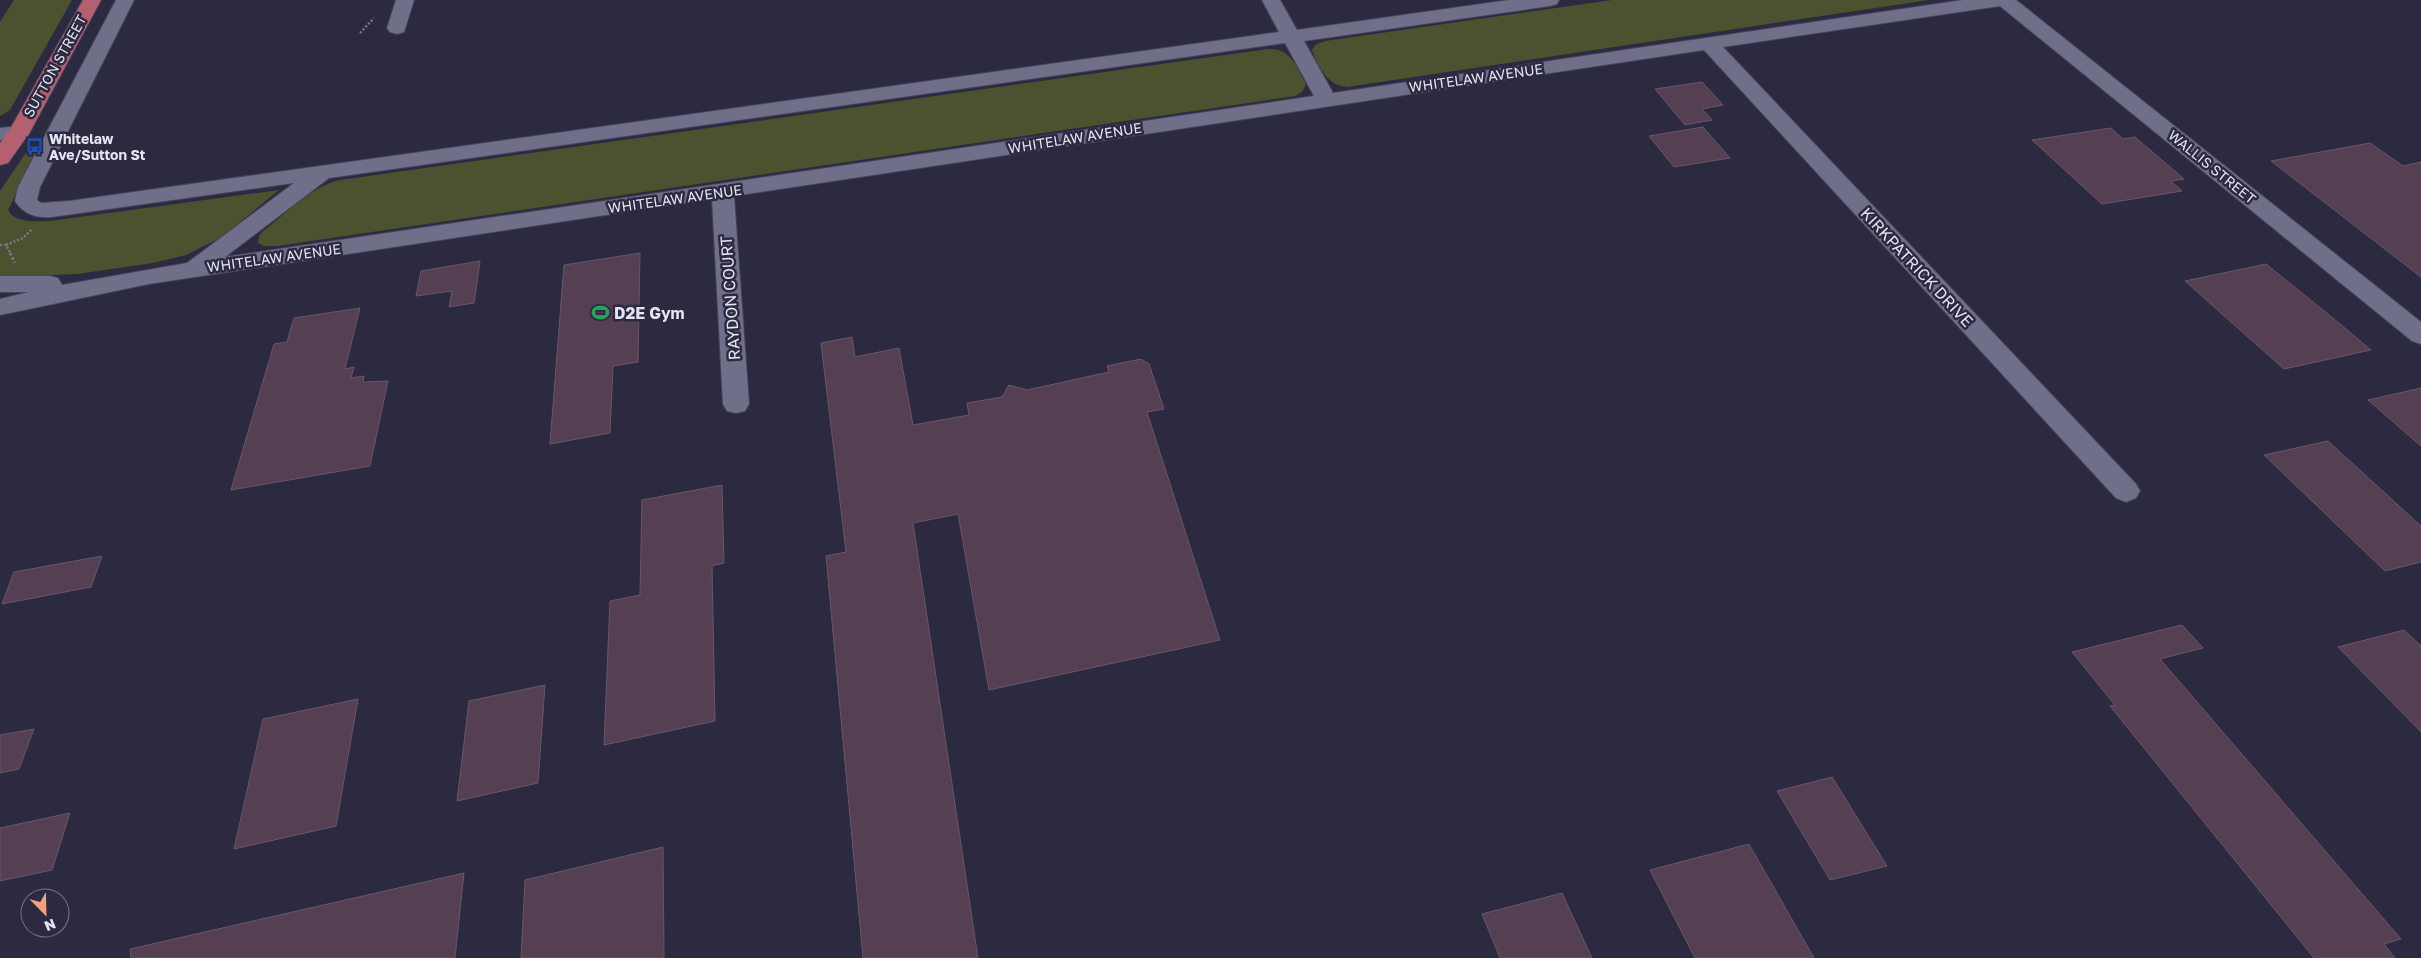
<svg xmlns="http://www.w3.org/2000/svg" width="2421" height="958" font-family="'Golos Text',sans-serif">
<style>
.green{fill:#4c522f}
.building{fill:#554053;stroke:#6b5569}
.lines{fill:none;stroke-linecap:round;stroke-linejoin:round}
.minor-casing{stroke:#464458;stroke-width:2}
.major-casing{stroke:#464458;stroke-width:2}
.path-far1{stroke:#79788c;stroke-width:2.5;stroke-dasharray:2 2;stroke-linecap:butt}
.path{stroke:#79788c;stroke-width:3;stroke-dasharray:2.5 2.5;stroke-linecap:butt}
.minor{fill:#6f6f8a;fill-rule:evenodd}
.major{fill:#b56070;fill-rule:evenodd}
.labels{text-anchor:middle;stroke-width:5;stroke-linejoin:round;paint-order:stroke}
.far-street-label{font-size:14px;fill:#e3e3f2;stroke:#2b2a41}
.far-poi-label{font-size:14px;font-weight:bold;fill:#e3e3f2;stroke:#2b2a41;text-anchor:start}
.street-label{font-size:16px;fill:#e3e3f2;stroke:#2b2a41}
.poi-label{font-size:16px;font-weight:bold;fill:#e3e3f2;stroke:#2b2a41;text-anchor:start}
</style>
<rect width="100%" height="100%" fill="#2b2a41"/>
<g class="green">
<path d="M14,0H72L10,110L0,116V22Z"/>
<path d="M1612,0H1929L1347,87C1328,86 1318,67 1312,50L1315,45L1325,41Z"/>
<path d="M1268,49C1291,48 1296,66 1306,84L1302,92L1295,96L277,246H264L258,243L259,236L262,232C286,214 310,187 340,180Z"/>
<path d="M38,149L8,210C15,224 37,221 50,221L279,190L222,237L186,255L153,263L77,274L0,277V191L27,151Z"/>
</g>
<g class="building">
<path d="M1702,82L1723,105L1702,109L1712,120L1685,125L1655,89Z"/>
<path d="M1703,127L1730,158L1674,167L1649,136Z"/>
<path d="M2111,128L2123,139L2135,137L2184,179L2171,181L2182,191L2102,204L2032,140Z"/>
<path d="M2370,143L2403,166L2421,162V277L2271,161Z"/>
<path d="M640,253L638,362L613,366L610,433L550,444L564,265Z"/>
<path d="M480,261L474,303L449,307L452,291L416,296L421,271Z"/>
<path d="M2266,264L2339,323L2371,350L2284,369L2185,281Z"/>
<path d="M360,308L345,369L354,367L351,378L364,376L363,382L388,381L370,466L231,490L274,344L287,342L294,318Z"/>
<path d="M852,337L855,357L899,348L913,425L969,415L967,403L1002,397L1009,385L1027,390L1109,372L1107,366L1141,359L1149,364L1164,409L1147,412L1220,640L989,690L958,514L913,523L978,958H863L826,556L846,552L821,343Z"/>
<path d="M2421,388V446L2368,400Z"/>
<path d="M2328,441L2421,526V562L2385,571L2264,455Z"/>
<path d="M722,485L724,563L712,566L715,721L604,745L610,601L640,595L642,500Z"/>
<path d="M102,556L91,587L2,604L14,572Z"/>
<path d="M2182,625L2203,648L2160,659L2401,939L2384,944L2395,958H2314L2110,706L2115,705L2072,652Z"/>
<path d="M2404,630L2421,646V732L2338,647Z"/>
<path d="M545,685L538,783L457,801L469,701Z"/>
<path d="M358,699L336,826L234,849L263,719Z"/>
<path d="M34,729L19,769L0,773V735Z"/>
<path d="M1832,777L1887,866L1830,880L1777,791Z"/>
<path d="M70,813L52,870L0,881V828Z"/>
<path d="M1749,844L1814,958H1695L1650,870Z"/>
<path d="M663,847L664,958H521L525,880Z"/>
<path d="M464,873L455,958H131L130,949Z"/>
<path d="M1562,893L1592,958H1500L1482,914Z"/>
</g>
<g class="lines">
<defs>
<g id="minor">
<path d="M116,0H134L40,187L37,200L41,203L69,201L1279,32L1262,0H1280L1297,30L1509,0H1559L1557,4L1550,6L1304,41L1333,93L1963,0H2016L2421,322V344L2412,341L2000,6L1723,47L2136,484L2140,491L2136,498L2126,502L2116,498L1704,50L734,196L749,404L745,411L736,413L727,411L723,404L712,199L149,284L0,315V299L29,292H0V276H50L58,278L62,285L187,263L294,183L52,217C36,218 24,215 15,201L18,187ZM1285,43L1314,96L225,257L329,178Z"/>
<path d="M396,0H414L404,32L397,34L390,32L387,28Z"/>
<path d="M19,126L27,127L30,132L27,137L0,140V128Z"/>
</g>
<path id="major" d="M83,0H101L30,132L8,163L0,165V143L9,131Z"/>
</defs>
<use href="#minor" class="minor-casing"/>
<use href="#major" class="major-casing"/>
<g class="path-far1">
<path d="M360,33L374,18"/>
<path d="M0,245H6L11,254"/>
<path d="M6,245L23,238L32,229"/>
</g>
<path class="path" d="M10,253L15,263"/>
<use href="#minor" class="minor"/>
<use href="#major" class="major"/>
</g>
<defs>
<symbol id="bus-bare" viewBox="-9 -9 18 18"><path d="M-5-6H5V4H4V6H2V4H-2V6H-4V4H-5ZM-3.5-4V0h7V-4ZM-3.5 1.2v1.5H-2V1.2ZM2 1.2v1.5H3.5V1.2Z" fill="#1a4fb4" stroke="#2b2a41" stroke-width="2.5" paint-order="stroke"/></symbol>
<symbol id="stadium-bare" viewBox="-9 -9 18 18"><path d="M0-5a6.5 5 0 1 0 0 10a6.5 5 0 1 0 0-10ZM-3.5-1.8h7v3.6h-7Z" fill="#2e9e5b" stroke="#2b2a41" stroke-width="2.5" paint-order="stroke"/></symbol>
</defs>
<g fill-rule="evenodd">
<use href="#bus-bare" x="22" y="134" width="25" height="25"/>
<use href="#stadium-bare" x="588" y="300" width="25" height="25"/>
</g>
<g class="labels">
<g class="far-street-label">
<text transform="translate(55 66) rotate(-61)" y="5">SUTTON STREET</text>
<text transform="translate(1476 78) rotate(-8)" y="5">WHITELAW AVENUE</text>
<text transform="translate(1075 138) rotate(-9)" y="5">WHITELAW AVENUE</text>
<text transform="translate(2212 167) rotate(39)" y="5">WALLIS STREET</text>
<text transform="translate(675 199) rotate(-8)" y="5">WHITELAW AVENUE</text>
<text transform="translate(274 258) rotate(-8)" y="5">WHITELAW AVENUE</text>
</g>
<g class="far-poi-label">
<text x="49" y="144">Whitelaw<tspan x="49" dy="16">Ave/Sutton St</tspan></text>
</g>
<g class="street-label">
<text transform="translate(1917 267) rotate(47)" y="6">KIRKPATRICK DRIVE</text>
<text transform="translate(730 298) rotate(-94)" y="6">RAYDON COURT</text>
</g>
<g class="poi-label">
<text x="614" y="319">D2E Gym</text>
</g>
</g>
<g transform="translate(45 913) rotate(157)"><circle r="24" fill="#2b2a41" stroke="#757488"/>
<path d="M0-4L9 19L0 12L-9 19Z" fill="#f1a17d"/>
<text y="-8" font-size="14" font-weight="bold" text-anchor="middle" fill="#e3e3f2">N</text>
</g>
</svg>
